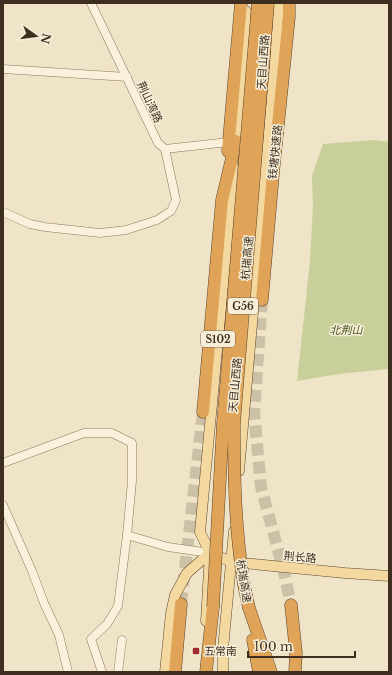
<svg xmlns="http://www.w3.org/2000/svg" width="392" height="675" font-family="'Libre Baskerville','Noto Sans SC',serif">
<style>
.green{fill:#c9cf9b}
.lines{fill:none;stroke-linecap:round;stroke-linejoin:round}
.highway-tunnel{stroke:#ccc0a6;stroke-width:12;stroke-dasharray:12 6;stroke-linecap:butt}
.minor-casing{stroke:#8d765c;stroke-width:9}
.major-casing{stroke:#5b4430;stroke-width:11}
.highway-casing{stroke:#5b4430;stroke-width:13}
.minor{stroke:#faf1dc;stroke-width:8}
.major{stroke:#f3d9a0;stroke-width:10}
.highway{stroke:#e0a458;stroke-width:12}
.highway-bridge-casing{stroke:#5b4430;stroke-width:13;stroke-linecap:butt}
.highway-bridge{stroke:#e0a458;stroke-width:12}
.poi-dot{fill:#9e2a2b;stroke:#f7eed8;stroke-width:1.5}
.labels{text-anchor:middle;stroke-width:3;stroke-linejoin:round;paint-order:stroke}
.shield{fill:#f7eed8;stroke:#756857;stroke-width:1}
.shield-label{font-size:10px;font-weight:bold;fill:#3d2e20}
.street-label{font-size:11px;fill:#3d2e20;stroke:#f7eed8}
.park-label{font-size:11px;font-style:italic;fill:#4d5a26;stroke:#f7eed8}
.poi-label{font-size:11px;fill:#3d2e20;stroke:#f7eed8;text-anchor:start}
</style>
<rect width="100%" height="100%" fill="#f0e4c8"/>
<path class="green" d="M375,140L389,142V369L339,374L297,381L304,317L310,260L313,206L312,176L323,144Z"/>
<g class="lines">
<g class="highway-tunnel">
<path d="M262,300L254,412L261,487L284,572L291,605"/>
<path d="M181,604L203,412"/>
</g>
<defs>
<g id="minor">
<path d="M91,3L158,143L165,149L229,142"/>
<path d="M3,69L127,77"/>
<path d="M3,212L30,224L45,227L100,233L126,230L157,220L171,211L176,200L165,149"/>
<path d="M3,463L84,433H112L132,443V481L127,535L118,606L107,624L91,639L102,672"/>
<path d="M3,505L32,571L44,603L59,635L68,672"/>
<path d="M127,535L168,547L210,553"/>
<path d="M118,672L122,640"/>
</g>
<g id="major">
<path d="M236,149L246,11"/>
<path d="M239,471L275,63L279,3"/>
<path d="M206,621L210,553L200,532L234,168"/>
<path d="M165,672L171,613L175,595L187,573L210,553L232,562L345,573L389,576"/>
<path d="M223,672V649L234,531"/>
</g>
<g id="highway">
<path d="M228,151L241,3"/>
<path d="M262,300L273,174L289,17V3"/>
<path d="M203,412L222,200L236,141"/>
<path d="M291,605L296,653L295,672"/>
<path d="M249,608L271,672"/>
<path d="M253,640L259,672"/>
<path d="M175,672L181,604"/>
<path d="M206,672L213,607"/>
</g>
</defs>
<use href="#minor" class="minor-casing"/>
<use href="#major" class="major-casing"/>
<use href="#highway" class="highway-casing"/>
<use href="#minor" class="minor"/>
<use href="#major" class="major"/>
<use href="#highway" class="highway"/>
<defs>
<g id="highway-bridge">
<path d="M213,607L223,423L258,3"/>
<path d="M249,608C247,598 244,588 243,578C235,527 234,476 234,424L268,3"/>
</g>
</defs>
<use href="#highway-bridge" class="highway-bridge-casing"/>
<use href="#highway-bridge" class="highway-bridge"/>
</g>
<rect class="poi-dot" x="192" y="647" width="8" height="8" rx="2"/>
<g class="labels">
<g class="shield">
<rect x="228" y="298" width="30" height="16" rx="3"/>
<rect x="201" y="331" width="34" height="16" rx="3"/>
</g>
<g class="shield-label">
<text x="243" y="310">G56</text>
<text x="218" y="343">S102</text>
</g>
<g class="street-label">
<text transform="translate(263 62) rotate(-86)" y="4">天目山西路</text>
<text transform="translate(150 102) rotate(65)" y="4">荆山湾路</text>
<text transform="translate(275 152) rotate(-84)" y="4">钱塘快速路</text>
<text transform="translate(247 258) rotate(-85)" y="4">杭瑞高速</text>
<text transform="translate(235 385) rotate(-85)" y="4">天目山西路</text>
<text transform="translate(300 557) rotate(5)" y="4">荆长路</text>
<text transform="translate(244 581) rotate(81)" y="4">杭瑞高速</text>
</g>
<g class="park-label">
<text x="346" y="334">北荆山</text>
</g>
<g class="poi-label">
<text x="204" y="655">五常南</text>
</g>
</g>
<rect width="392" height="675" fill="none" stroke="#3d2e20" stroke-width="8"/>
<g transform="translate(36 36) rotate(104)" stroke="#f7eed8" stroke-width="3" paint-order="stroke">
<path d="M0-3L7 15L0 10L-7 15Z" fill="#3d2e20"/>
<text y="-6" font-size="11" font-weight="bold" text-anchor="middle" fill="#3d2e20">N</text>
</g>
<path d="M248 651v6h107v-6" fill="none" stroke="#3d2e20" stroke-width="2"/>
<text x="254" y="651" font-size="12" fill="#3d2e20" stroke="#f7eed8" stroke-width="3" paint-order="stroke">100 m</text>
</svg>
